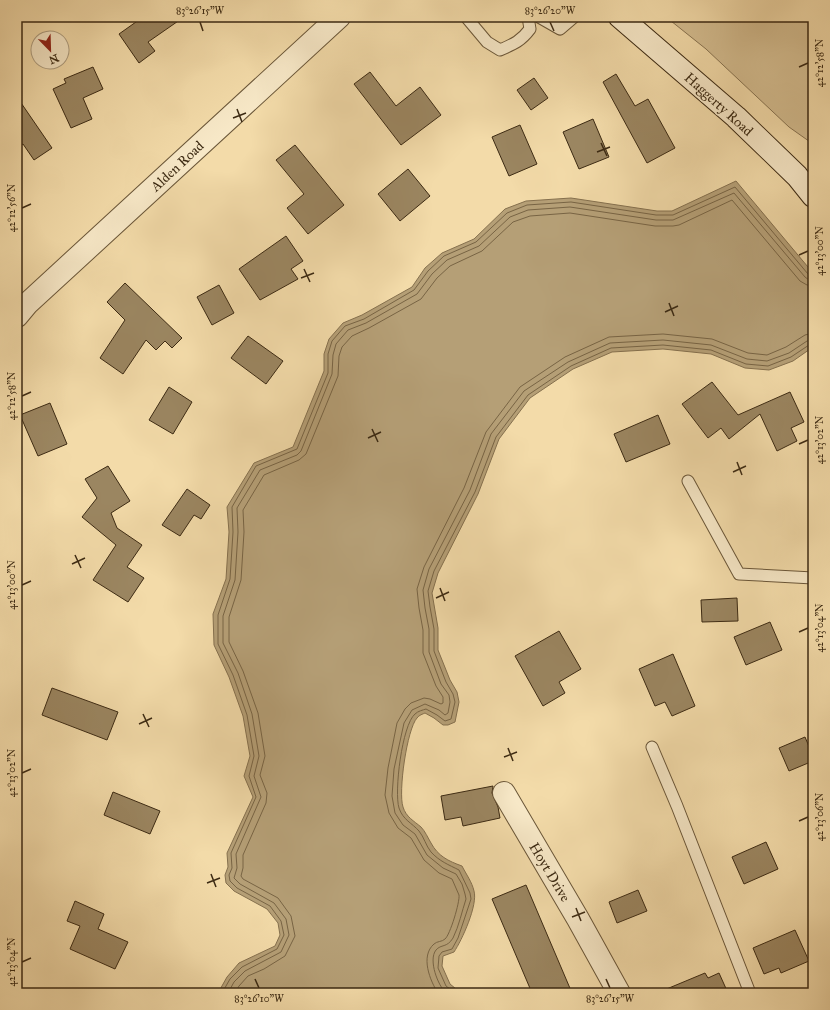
<svg xmlns="http://www.w3.org/2000/svg" width="830" height="1010" font-family="'IM FELL Great Primer',serif">
<style>
.green{fill:#d4bd90;stroke:#887452}
.water{fill:#b59f76;stroke:#85704e}
.lines{fill:none;stroke-linecap:round;stroke-linejoin:round}
.shore{stroke:#786444;stroke-width:1}
.building{fill:#9b8661;stroke:#3c2a13}
.service-casing{stroke:#6a5638;stroke-width:13}
.minor-casing{stroke:#6a5638;stroke-width:24}
.secondary-casing{stroke:#3c2a13;stroke-width:24}
.service{stroke:#f7e8c7;stroke-width:11}
.minor{stroke:#f7e8c7;stroke-width:22}
.secondary{stroke:#f7e8c7;stroke-width:22}
.ticks{fill:none;stroke:#3c2a13;stroke-width:1.5}
.labels{text-anchor:middle;stroke-width:3;stroke-linejoin:round;paint-order:stroke}
.street-label{font-size:14px;fill:#3c2a13;stroke:#f7e8c7}
.neatline{fill:none;stroke:#3c2a13;stroke-width:1.5}
.ticks-label{font-size:10px;text-anchor:middle;fill:#3c2a13}
</style>
<rect width="100%" height="100%" fill="#f3dba9"/>
<filter id="stains"><feTurbulence type="fractalNoise" baseFrequency=".005" numOctaves="4"/><feColorMatrix values="0 0 0 0 .2 0 0 0 0 .09 0 0 0 0 .02 0 0 0 .5 -.17"/></filter>
<radialGradient id="worn" r=".72"><stop offset=".6" stop-color="#630" stop-opacity="0"/><stop offset="1" stop-color="#630" stop-opacity=".3"/></radialGradient>
<path class="green" d="M666,17H813V144L789,127L706,49Z"/>
<path class="water" d="M736,181L813,273V347L793,361L769,370L745,368L711,354L663,349L612,352L573,369L530,398L499,439L478,494L438,573L432,593L438,628V650L450,680L457,692L459,702L455,722L448,725H443L434,718L425,713C423,714 419,715 417,718C407,729 398,792 403,807C406,817 414,821 421,827C425,831 428,838 431,843C438,856 448,861 462,866C466,874 472,882 474,891C478,905 462,940 454,952L443,956L442,966L450,984L461,993H218L227,977L239,963L275,946L280,935L278,923L267,909L234,891L226,883L225,875L228,867L227,853L253,797L244,776L250,756L243,716L229,677L214,645L213,614L226,579L229,532L227,507L254,463L293,447L324,371V354L329,339L343,323L362,315L412,287L425,268L442,253L474,239L505,209L526,201L571,198L657,211H672Z"/>
<g class="lines">
<g class="shore">
<path d="M222,993L230,979L242,967L277,949L284,935L281,921L270,906L237,888L230,881L229,875L232,868L231,853L256,797L249,776L254,756L247,715L233,675L218,644V615L230,579L233,532L232,507L256,466L297,449L328,373V354L332,341L345,326L364,319L414,290L428,271L444,256L476,242L507,213L527,205L571,202L656,215H673L735,187L808,274L813,275"/>
<path d="M228,993L234,982L245,971L281,952L289,935L286,919L274,903L240,884L234,878L237,868L236,854L261,797L254,776L259,756L252,714L238,673L223,643V616L235,580L238,532L237,508L260,470L297,455L301,451L332,374L333,355L336,344L348,330L366,323L417,294L432,274L447,260L479,246L510,217L528,210L570,207L656,220H673L734,193L805,277L809,280H813"/>
<path d="M235,993L239,986L248,976L264,969L285,956L295,936L291,916L278,898L243,879L241,876L243,868V855L266,803L267,793L260,775L265,756L258,713L243,671L229,642V617L241,580L244,532L243,510L264,475L299,460L306,454L338,376L339,356L342,347L352,336L369,328L421,299L437,278L450,266L482,251L513,222L530,216L570,213L655,226H673L679,225L732,200L800,281L807,285L813,286"/>
<path d="M438,993C430,981 420,956 434,944C437,941 442,942 445,939C450,935 460,902 459,895L452,879L439,873L424,860L411,838L398,828L389,813L385,795L388,768L397,723L405,709L411,703L424,698L430,699L441,704L443,703V697L436,686L423,653V630L419,608L417,589L424,567L464,488L486,432L520,387L565,357L609,337L663,334L712,339L748,353L767,355L786,347L805,335L813,333"/>
<path d="M446,993C438,986 428,960 436,950C441,944 447,948 453,938C459,926 462,911 466,899L465,894L462,884L456,874L443,868L427,855L415,834L403,825L395,813L392,796L394,769L404,723L412,710L425,704L439,710L445,715L448,713L450,702L449,695L441,684L429,652V629L425,608L423,590L429,569L470,490L491,434L524,391L568,362L610,343L663,340L711,345L747,359L767,361L789,353L807,341L813,339"/>
<path d="M455,993L446,986L438,968L439,956L442,952L452,949L458,938L471,899L470,893L459,870C449,865 439,861 431,852C426,846 424,837 419,831C412,823 403,820 399,808C394,792 402,725 415,714C418,711 423,710 426,709L437,715L445,721L451,719L455,702L453,694L446,682L434,651V629L430,607L428,591L434,571L475,492L496,437L528,395L571,366L611,348L663,345L711,350L746,364L768,366L791,357L809,345L813,344"/>
</g>
</g>
<g class="building">
<path d="M143,17H184L148,42L155,51L139,63L119,34Z"/>
<path d="M93,67L103,89L83,98L92,119L71,128L53,89L66,83L64,79Z"/>
<path d="M370,72L396,106L420,87L441,115L401,145L354,84Z"/>
<path d="M616,74L635,106L648,99L675,148L647,163L603,82Z"/>
<path d="M534,78L548,98L531,110L517,90Z"/>
<path d="M17,97L52,148L34,160L23,144L17,147Z"/>
<path d="M593,119L609,157L579,169L563,132Z"/>
<path d="M520,125L537,164L509,176L492,137Z"/>
<path d="M295,145L344,205L308,234L287,208L304,194L276,160Z"/>
<path d="M408,169L430,196L400,221L378,194Z"/>
<path d="M286,236L303,261L291,269L298,279L260,300L239,269Z"/>
<path d="M125,283L182,338L172,348L165,341L156,350L146,340L123,374L100,358L125,320L107,302Z"/>
<path d="M219,285L234,313L212,325L197,297Z"/>
<path d="M248,336L283,361L266,384L231,358Z"/>
<path d="M712,382L738,415L790,392L804,422L791,428L797,441L777,451L760,414L729,439L721,428L708,438L682,404Z"/>
<path d="M169,387L192,402L173,434L149,420Z"/>
<path d="M50,403L67,444L38,456L20,415Z"/>
<path d="M658,415L670,444L626,462L614,434Z"/>
<path d="M108,466L130,501L111,513L117,528L142,545L127,567L144,578L128,602L93,580L116,545L82,517L97,498L85,479Z"/>
<path d="M187,489L210,505L201,519L194,515L180,536L162,525Z"/>
<path d="M737,598L738,621L702,622L701,600Z"/>
<path d="M770,622L782,650L746,665L734,637Z"/>
<path d="M559,631L581,669L559,682L565,693L543,706L515,656Z"/>
<path d="M673,654L695,706L672,716L665,702L655,706L639,669Z"/>
<path d="M52,688L118,712L107,740L42,715Z"/>
<path d="M805,737L813,756V761L789,771L779,748Z"/>
<path d="M493,786L492,793L498,807L500,818L463,826L461,817L445,820L441,796Z"/>
<path d="M113,792L160,811L150,834L104,815Z"/>
<path d="M766,842L778,869L744,884L732,857Z"/>
<path d="M526,885L572,993H532L492,899Z"/>
<path d="M638,890L647,911L617,923L609,902Z"/>
<path d="M75,901L104,914L98,929L128,942L115,969L70,949L80,926L67,921Z"/>
<path d="M795,930L809,961L781,973L779,968L764,974L753,948Z"/>
<path d="M705,973L708,978L719,973L728,993H657Z"/>
</g>
<g class="lines">
<defs>
<g id="service">
<path d="M466,17L487,42L500,50C514,44 521,41 530,29L528,17"/>
<path d="M539,17L560,29L574,17"/>
<path d="M688,481L739,574L813,578"/>
<path d="M652,747L677,806L750,993"/>
</g>
<g id="minor">
<path d="M17,316L27,304L339,17"/>
<path d="M504,793L578,919L619,993"/>
</g>
<path id="secondary" d="M620,17L736,117L797,176L813,196"/>
</defs>
<use href="#service" class="service-casing"/>
<use href="#minor" class="minor-casing"/>
<use href="#secondary" class="secondary-casing"/>
<use href="#service" class="service"/>
<use href="#minor" class="minor"/>
<use href="#secondary" class="secondary"/>
</g>
<path class="ticks" d="M200,22L203,31M550,22L554,31M799,67L808,63M237,109L242,122M233,118L246,113M601,143L607,156M597,152L610,147M22,208L31,204M799,255L808,251M304,269L310,282M301,278L314,273M669,303L674,316M665,312L678,306M22,396L31,392M372,429L378,442M368,438L381,432M799,444L808,440M737,462L742,475M733,472L746,466M75,555L81,568M72,564L85,558M22,585L31,581M440,588L445,601M436,598L449,592M799,632L808,628M143,714L149,727M139,724L152,718M508,748L513,761M504,757L517,752M22,773L31,769M799,821L808,817M211,874L216,887M207,883L220,878M576,908L581,921M572,917L585,912M22,962L31,958M255,979L259,988M606,979L610,988"/>
<g class="labels">
<g class="street-label">
<text transform="translate(719 104) rotate(42)" y="5">Haggerty Road</text>
<text transform="translate(177 166) rotate(-43)" y="5">Alden Road</text>
<text transform="translate(550 872) rotate(59)" y="5">Hoyt Drive</text>
</g>
</g>
<rect width="830" height="1010" fill="none" stroke="#f3dba9" stroke-width="44"/>
<g transform="translate(50 50) rotate(157)"><circle r="19" fill="#f7e8c7" stroke="#ac9c7f"/>
<path d="M0-3L7 15L0 10L-7 15Z" fill="#8f2418"/>
<text y="-6" font-size="11" font-weight="bold" text-anchor="middle" fill="#3c2a13">N</text>
</g>
<rect x="22" y="22" width="786" height="966" class="neatline"/>
<g class="ticks-label">
<text x="200" y="14">83°26'15"W</text>
<text x="550" y="14">83°26'20"W</text>
<text transform="translate(819 63) rotate(-90)" y="4">42°12'58"N</text>
<text transform="translate(11 208) rotate(-90)" y="4">42°12'56"N</text>
<text transform="translate(819 251) rotate(-90)" y="4">42°13'00"N</text>
<text transform="translate(11 396) rotate(-90)" y="4">42°12'58"N</text>
<text transform="translate(819 440) rotate(-90)" y="4">42°13'02"N</text>
<text transform="translate(11 585) rotate(-90)" y="4">42°13'00"N</text>
<text transform="translate(819 628) rotate(-90)" y="4">42°13'04"N</text>
<text transform="translate(11 773) rotate(-90)" y="4">42°13'02"N</text>
<text transform="translate(819 817) rotate(-90)" y="4">42°13'06"N</text>
<text transform="translate(11 962) rotate(-90)" y="4">42°13'04"N</text>
<text x="259" y="1002">83°26'10"W</text>
<text x="610" y="1002">83°26'15"W</text>
</g>
<rect width="100%" height="100%" filter="url(#stains)"/>
<rect width="100%" height="100%" fill="url(#worn)"/>
</svg>
